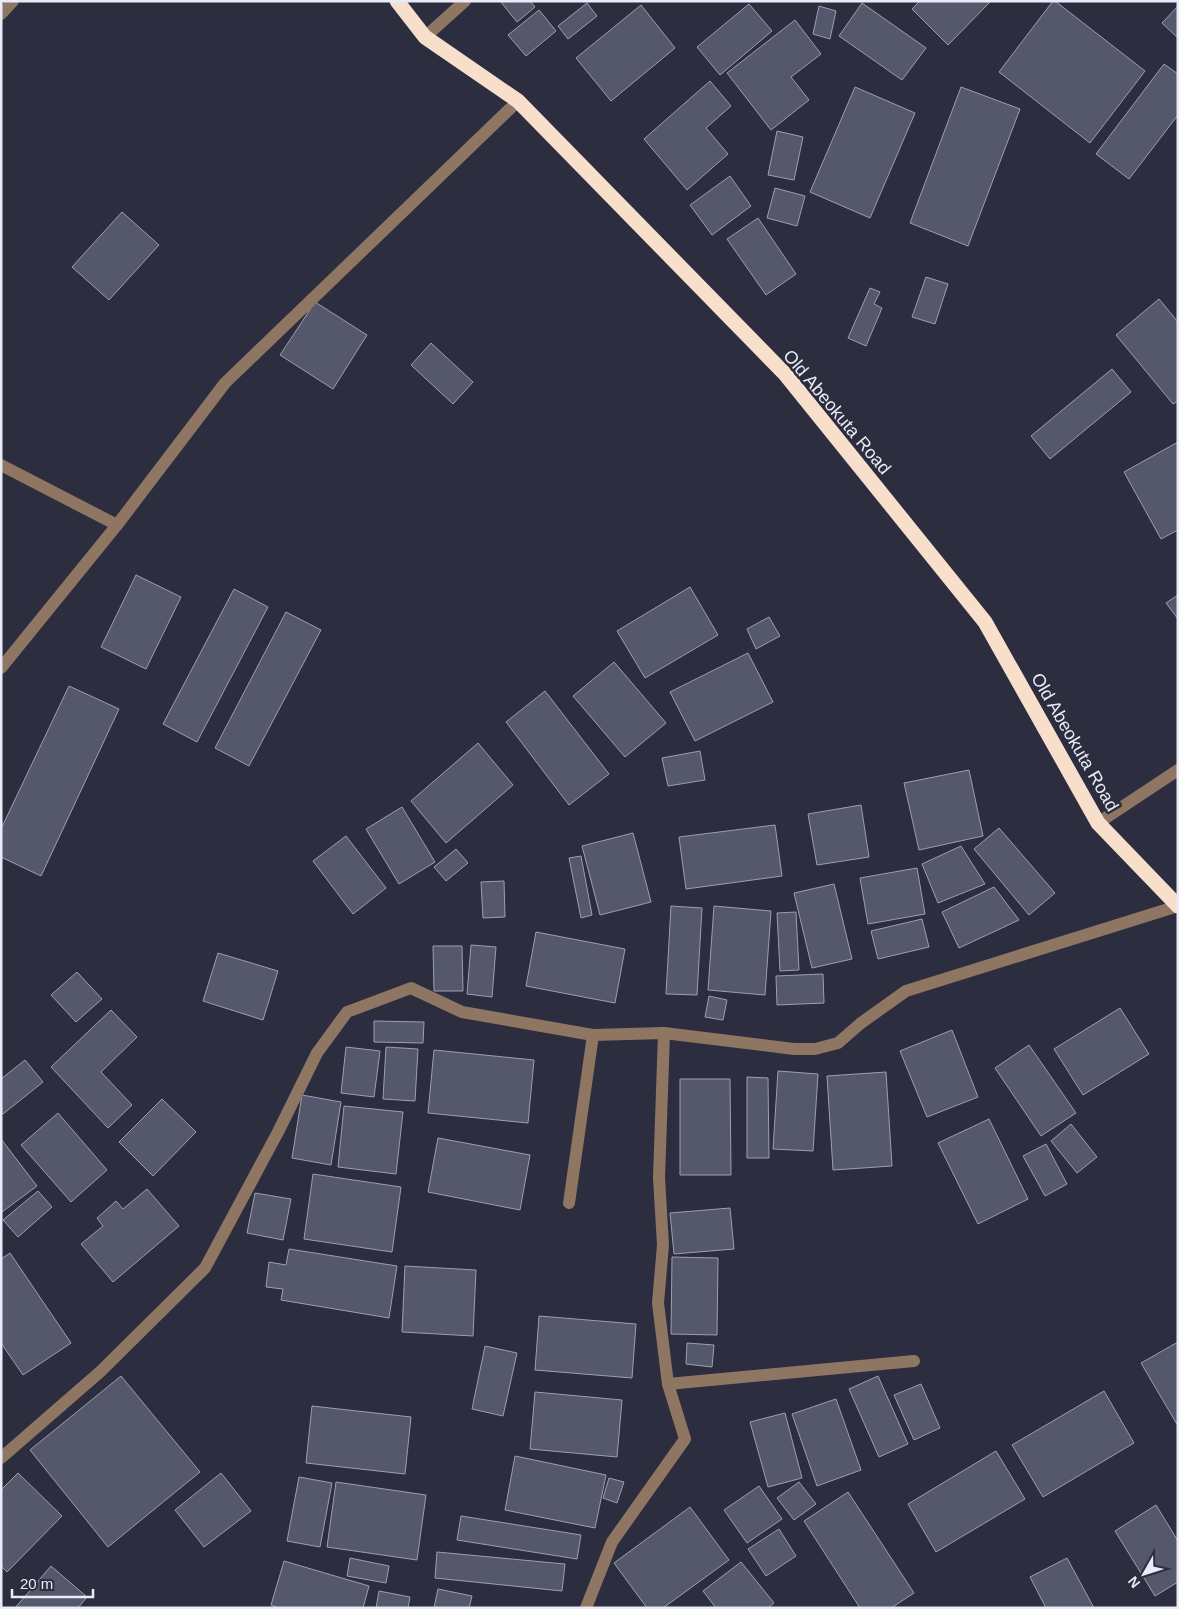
<svg xmlns="http://www.w3.org/2000/svg" width="1179" height="1609" font-family="Helvetica,sans-serif">
<style>
.building{fill:#55576a;stroke:#9c9fb4}
.lines{fill:none;stroke-linecap:round;stroke-linejoin:round}
.minor{stroke:#8e7662;stroke-width:12}
.highway{stroke:#f8dfcc;stroke-width:15}
.labels{text-anchor:middle;stroke-width:5;stroke-linejoin:round;paint-order:stroke}
.street-label{font-size:18px;fill:#e9ebf6;stroke:#2c2e3f}
</style>
<rect width="100%" height="100%" fill="#2c2e3f"/>
<g class="building">
<path d="M500,1H530L535,7L517,22Z"/>
<path d="M920,1H991L948,45L912,9Z"/>
<path d="M1053,1H1055L1145,71L1090,143L999,72Z"/>
<path d="M587,3L597,16L568,39L558,26Z"/>
<path d="M862,3L926,48L902,80L839,36Z"/>
<path d="M749,4L772,31L720,75L697,47Z"/>
<path d="M641,5L675,48L611,101L576,58Z"/>
<path d="M819,6L836,11L830,39L813,34Z"/>
<path d="M1178,6V38L1162,23Z"/>
<path d="M539,10L556,31L526,56L508,35Z"/>
<path d="M795,20L821,54L791,77L809,100L771,130L727,73Z"/>
<path d="M1164,64L1178,74V115L1129,179L1096,154Z"/>
<path d="M710,81L731,106L706,128L728,154L687,190L644,139Z"/>
<path d="M855,87L915,113L870,218L810,192Z"/>
<path d="M961,87L1020,109L968,246L910,223Z"/>
<path d="M777,131L803,137L794,180L768,175Z"/>
<path d="M730,176L751,206L712,235L690,205Z"/>
<path d="M775,188L805,196L797,226L767,218Z"/>
<path d="M122,212L159,245L109,300L72,267Z"/>
<path d="M758,218L796,274L766,295L727,239Z"/>
<path d="M926,277L948,284L935,324L912,317Z"/>
<path d="M870,288L880,292L874,304L882,308L866,346L848,338Z"/>
<path d="M1159,299L1178,322V401L1173,404L1116,335Z"/>
<path d="M315,302L367,335L333,389L280,355Z"/>
<path d="M431,343L473,382L453,404L411,365Z"/>
<path d="M1112,369L1131,392L1050,459L1031,436Z"/>
<path d="M1178,442V530L1161,539L1124,472Z"/>
<path d="M136,575L181,597L146,669L101,647Z"/>
<path d="M690,587L718,635L645,678L617,631Z"/>
<path d="M234,589L268,607L197,742L163,724Z"/>
<path d="M1178,595V619L1166,603Z"/>
<path d="M286,612L321,630L249,766L215,748Z"/>
<path d="M769,617L780,636L756,649L747,629Z"/>
<path d="M748,653L773,702L695,741L670,692Z"/>
<path d="M614,662L666,723L625,757L573,696Z"/>
<path d="M69,686L119,709L41,876L1,857V829Z"/>
<path d="M545,691L609,774L569,805L506,722Z"/>
<path d="M478,743L513,785L446,843L411,801Z"/>
<path d="M700,751L705,780L668,786L662,758Z"/>
<path d="M969,770L983,836L919,850L904,783Z"/>
<path d="M861,805L869,857L817,865L808,814Z"/>
<path d="M402,807L435,862L399,884L366,829Z"/>
<path d="M775,825L782,876L686,889L679,837Z"/>
<path d="M999,828L1055,893L1029,915L974,849Z"/>
<path d="M633,833L651,902L600,915L582,846Z"/>
<path d="M346,836L386,888L353,914L313,861Z"/>
<path d="M961,846L985,884L938,903L922,864Z"/>
<path d="M456,849L468,863L446,881L434,867Z"/>
<path d="M581,856L592,915L581,918L569,858Z"/>
<path d="M917,868L925,914L868,924L860,878Z"/>
<path d="M504,881L505,917L483,918L481,882Z"/>
<path d="M834,884L852,959L812,968L794,893Z"/>
<path d="M994,887L1019,920L959,948L942,912Z"/>
<path d="M671,906L702,908L697,995L666,994Z"/>
<path d="M714,906L771,911L765,995L708,990Z"/>
<path d="M796,912L799,970L780,971L777,913Z"/>
<path d="M922,919L929,947L878,959L871,931Z"/>
<path d="M536,932L625,949L615,1003L526,986Z"/>
<path d="M471,945L496,947L492,997L467,994Z"/>
<path d="M433,946H462L463,991H434Z"/>
<path d="M218,953L278,971L263,1020L203,1001Z"/>
<path d="M77,972L102,999L76,1022L51,995Z"/>
<path d="M823,974L824,1003L777,1005L776,976Z"/>
<path d="M709,996L727,1000L723,1020L705,1017Z"/>
<path d="M1120,1008L1149,1054L1083,1095L1054,1049Z"/>
<path d="M111,1010L137,1037L101,1072L132,1105L108,1128L51,1067Z"/>
<path d="M374,1021L424,1022L423,1043L374,1042Z"/>
<path d="M952,1030L978,1097L927,1117L900,1051Z"/>
<path d="M1029,1045L1076,1113L1041,1136L995,1068Z"/>
<path d="M346,1047L380,1051L374,1097L341,1093Z"/>
<path d="M386,1047L418,1049L415,1101L383,1099Z"/>
<path d="M434,1050L534,1060L528,1123L428,1113Z"/>
<path d="M25,1060L43,1082L3,1114L1,1112V1079Z"/>
<path d="M778,1071L818,1074L813,1151L773,1149Z"/>
<path d="M886,1072L892,1166L833,1170L827,1076Z"/>
<path d="M747,1077L768,1078L769,1158H747Z"/>
<path d="M680,1079H730L731,1175H680Z"/>
<path d="M302,1095L341,1102L331,1165L292,1158Z"/>
<path d="M162,1099L196,1132L153,1176L119,1142Z"/>
<path d="M344,1106L403,1112L396,1174L338,1167Z"/>
<path d="M58,1113L107,1170L71,1202L21,1145Z"/>
<path d="M989,1119L1028,1199L978,1224L938,1143Z"/>
<path d="M1071,1124L1097,1157L1077,1173L1051,1141Z"/>
<path d="M438,1138L530,1155L520,1210L428,1192Z"/>
<path d="M1,1139L37,1186L2,1212L1,1211Z"/>
<path d="M1046,1144L1067,1184L1045,1196L1023,1156Z"/>
<path d="M313,1174L401,1187L392,1252L304,1239Z"/>
<path d="M147,1189L179,1226L113,1282L81,1244L103,1226L97,1218L116,1201L123,1209Z"/>
<path d="M38,1191L52,1207L18,1237L3,1220Z"/>
<path d="M255,1193L291,1199L283,1240L247,1233Z"/>
<path d="M730,1208L734,1249L674,1254L670,1213Z"/>
<path d="M289,1249L397,1266L389,1318L281,1300L283,1289L266,1287L269,1262L286,1265Z"/>
<path d="M10,1253L71,1343L23,1375L1,1343V1259Z"/>
<path d="M672,1257L718,1258L717,1335L671,1334Z"/>
<path d="M405,1266L476,1270L473,1336L402,1332Z"/>
<path d="M539,1316L636,1324L632,1378L535,1370Z"/>
<path d="M1178,1342V1426L1141,1363Z"/>
<path d="M687,1343L714,1345L712,1367L686,1364Z"/>
<path d="M485,1346L517,1353L503,1416L472,1409Z"/>
<path d="M121,1376L200,1472L108,1547L30,1450Z"/>
<path d="M878,1376L908,1444L879,1457L849,1389Z"/>
<path d="M921,1384L940,1428L914,1440L894,1395Z"/>
<path d="M1104,1391L1134,1443L1043,1497L1012,1445Z"/>
<path d="M535,1392L622,1400L617,1457L530,1449Z"/>
<path d="M836,1399L861,1470L817,1486L792,1414Z"/>
<path d="M312,1406L411,1417L405,1474L306,1463Z"/>
<path d="M785,1413L802,1478L768,1487L750,1422Z"/>
<path d="M996,1451L1025,1499L936,1552L908,1504Z"/>
<path d="M515,1456L606,1475L595,1528L505,1510Z"/>
<path d="M18,1473L62,1516L7,1572L1,1566V1490Z"/>
<path d="M221,1473L251,1511L204,1547L175,1510Z"/>
<path d="M299,1477L332,1483L320,1547L287,1541Z"/>
<path d="M609,1478L624,1482L617,1503L603,1498Z"/>
<path d="M336,1482L426,1495L417,1560L327,1547Z"/>
<path d="M799,1482L816,1504L794,1520L777,1498Z"/>
<path d="M759,1486L782,1519L747,1543L724,1510Z"/>
<path d="M848,1492L914,1593L891,1608H860L804,1521Z"/>
<path d="M1156,1505L1178,1541V1582L1155,1596L1115,1531Z"/>
<path d="M690,1507L729,1560L663,1608H647L614,1563Z"/>
<path d="M461,1516L581,1535L577,1559L457,1540Z"/>
<path d="M779,1529L796,1556L766,1576L748,1549Z"/>
<path d="M437,1552L565,1564L562,1591L435,1578Z"/>
<path d="M350,1558L389,1566L386,1583L347,1576Z"/>
<path d="M1067,1558L1094,1608H1046L1030,1577Z"/>
<path d="M284,1561L369,1586L363,1608H278L271,1605Z"/>
<path d="M741,1562L774,1603L768,1608H716L703,1591Z"/>
<path d="M51,1566L87,1597L78,1608H15Z"/>
<path d="M438,1589L472,1596L469,1608H434Z"/>
<path d="M379,1591L410,1597L408,1608H376Z"/>
</g>
<g class="lines">
<g class="minor">
<path d="M1,14L13,1"/>
<path d="M425,37L465,1"/>
<path d="M1,465L117,525"/>
<path d="M1,668L117,525L225,383L518,101"/>
<path d="M1098,823L1178,770"/>
<path d="M569,1203L593,1035"/>
<path d="M668,1384L914,1361"/>
<path d="M1,1458L101,1371L205,1268L278,1132L317,1053L347,1012L411,988L462,1012L593,1035L664,1033L794,1049H815L838,1043L861,1023L906,991L1178,906"/>
<path d="M586,1608L612,1542L685,1439L668,1384L658,1303L663,1245L659,1178L664,1033"/>
</g>
<path class="highway" d="M397,1L425,37L518,101L785,374L985,622L1098,823L1178,906"/>
</g>
<g class="labels">
<g class="street-label">
<text transform="translate(837 412) rotate(50)" y="6">Old Abeokuta Road</text>
<text transform="translate(1075 742) rotate(60)" y="6">Old Abeokuta Road</text>
</g>
</g>
<rect width="1179" height="1609" fill="none" stroke="#e9ebf6" stroke-width="5"/>
<g transform="translate(1144 1574) rotate(231)" stroke="#2c2e3f" stroke-width="4" paint-order="stroke">
<path d="M0-4L9 19L0 12L-9 19Z" fill="#e9ebf6"/>
<text y="-8" font-size="14" font-weight="bold" text-anchor="middle" fill="#e9ebf6">N</text>
</g>
<path d="M12 1589v8h81v-8" fill="none" stroke="#e9ebf6" stroke-width="2.5"/>
<text x="20" y="1589" font-size="15" fill="#e9ebf6" stroke="#2c2e3f" stroke-width="4" paint-order="stroke">20 m</text>
</svg>
